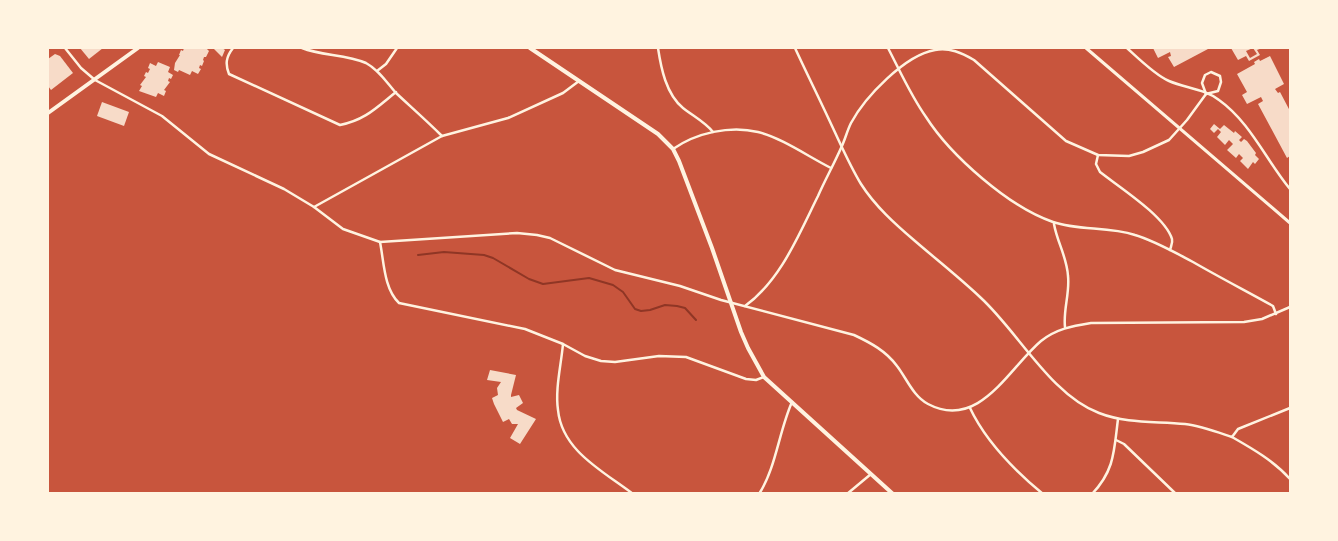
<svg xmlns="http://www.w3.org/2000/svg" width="1338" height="541" font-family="'DM Sans',sans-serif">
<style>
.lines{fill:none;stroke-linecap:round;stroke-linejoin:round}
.stream{stroke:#8f3625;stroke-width:2}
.building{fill:#f7dbc8}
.minor{stroke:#fff3e0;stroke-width:2.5}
.tertiary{stroke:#fff3e0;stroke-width:3}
.secondary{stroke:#fff3e0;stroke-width:4}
.primary{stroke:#fff3e0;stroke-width:4}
</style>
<rect width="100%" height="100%" fill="#c8553d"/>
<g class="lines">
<path class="stream" d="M418,255L444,252L484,255L493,258L529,279L543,284L589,278L613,285L623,292L635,309L641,311L650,310L665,305L677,306L685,308L696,320"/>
</g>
<g class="building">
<path d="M80,48H103L89,59Z"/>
<path d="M184,48H206L209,51L206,57H204L203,60L204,61L202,66L200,65L199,68L201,69L198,74L192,71L190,75L179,70L178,72L174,70L175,63L180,55H179L181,50L183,51Z"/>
<path d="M213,48H222L225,50L222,57Z"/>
<path d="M1153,48H1207L1208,49L1174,67L1168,57L1171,56L1170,52L1158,58Z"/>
<path d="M1231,48H1253L1246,51L1250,58L1257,54L1253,48H1262L1257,50L1260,55L1249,61L1246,56L1238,60Z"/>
<path d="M55,54L60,56L73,73L51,90L48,86V59Z"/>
<path d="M1270,56L1284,84L1275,89L1278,93L1280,92L1290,111V156L1287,158L1258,104L1263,101L1261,97L1247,104L1242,95L1247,92L1237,74L1255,64L1254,62L1259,59L1260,61Z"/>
<path d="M158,62L170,67L168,72L173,75L171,79L169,78L168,81L170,82L164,90L166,91L164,96L158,93L156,97L139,91L142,86L140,85L146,77L144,76L146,72L148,73L150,69L148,68L150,63L156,66Z"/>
<path d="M102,102L129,112L124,126L97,116Z"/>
<path d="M1214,124L1220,129L1224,125L1234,133L1235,131L1242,137L1239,140L1241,142L1244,139L1247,141L1256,153L1255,155L1259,159L1255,164L1253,162L1248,169L1240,161L1243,158L1239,154L1236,158L1227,150L1233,144L1229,140L1225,145L1217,137L1221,132L1218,129L1214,133L1210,129Z"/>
<path d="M490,370L516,375L511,395V397L519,395L523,403L516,408L517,410L536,419L520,444L510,438L518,424H512L509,419L503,422L494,404L492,398L498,395L497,388L501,382L487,380Z"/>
</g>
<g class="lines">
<g class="minor">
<path d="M65,48L81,68L95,80L162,116L209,154L284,189L314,207L343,229L380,242L517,233L537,235L550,238L615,270L680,286L721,300L854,335C871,343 886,351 897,366C907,379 913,396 928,404C979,431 1009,368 1041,341C1056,329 1072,326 1091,323L1244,322L1262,319L1290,307"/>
<path d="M233,48C226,57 225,64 229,74L340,125C365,120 376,108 396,92"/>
<path d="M302,48C322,56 346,54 366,63C379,70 387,83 396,93C411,107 427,121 442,136"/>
<path d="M658,48C661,68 666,94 683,108C693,116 705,122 713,132"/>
<path d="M795,48C807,74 820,100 832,126C841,145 850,166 861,184C875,206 895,224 915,241C937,260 960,278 981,298C1018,332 1051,395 1099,413C1127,424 1156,421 1185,424C1201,426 1217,432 1232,437L1238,429L1290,408"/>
<path d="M888,48C900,71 911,96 926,117C951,156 1009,207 1053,222C1079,231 1108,226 1135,235C1155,241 1174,252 1193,262C1219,277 1246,291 1273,306L1276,314"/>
<path d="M1127,48C1138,58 1155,75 1169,81C1185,88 1205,89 1219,100C1250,122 1266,160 1290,189"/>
<path d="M377,71L386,64L397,48"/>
<path d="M1211,72L1220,76L1221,82L1218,91L1206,94L1202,83L1205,75Z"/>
<path d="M673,149C696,133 730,125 758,132C782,138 809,157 831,168"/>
<path d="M1098,155L1096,164L1100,172C1119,187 1165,216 1172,239C1173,243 1171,246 1170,250"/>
<path d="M314,207L442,136L508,118L563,93L579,81"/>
<path d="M1054,224C1057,242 1067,257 1068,276C1070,293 1063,310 1065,327"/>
<path d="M380,242C384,262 384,289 399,303L525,329L563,344L585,356L601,361L615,362L659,356L686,357L746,379L756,380L764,377"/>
<path d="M745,306C781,280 799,234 818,196C825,180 834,164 841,148C845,140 847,131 851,123C865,97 905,55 935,50C949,47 962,53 974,60L1066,141L1098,155L1129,156L1143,152L1169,140L1187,120L1206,94"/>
<path d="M563,344C561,366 555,389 558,410C562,451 603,471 633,494"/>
<path d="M970,408C986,442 1014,470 1043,494"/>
<path d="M1232,437C1253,449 1274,461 1290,479"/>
<path d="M1116,440L1124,444L1176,494"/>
<path d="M759,494C776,468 779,431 792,402"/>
<path d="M847,494L871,474"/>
<path d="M1092,494C1115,470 1114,450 1118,419"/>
</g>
<path class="tertiary" d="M1086,48L1290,223"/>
<path class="secondary" d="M530,48L658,134L673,149L679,161L712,248L741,332L748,348L764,377L893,494"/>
<path class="primary" d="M48,113L138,48"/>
</g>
<rect width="1338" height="541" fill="none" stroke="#fff3e0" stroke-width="98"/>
</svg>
